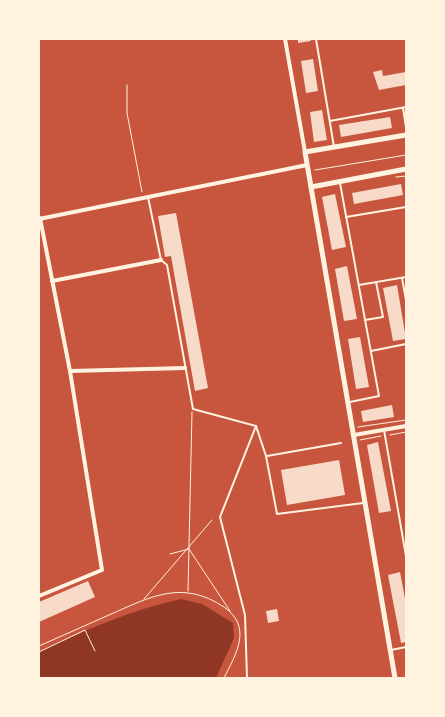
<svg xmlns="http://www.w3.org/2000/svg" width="445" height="717" font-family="'Roboto Condensed',sans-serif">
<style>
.water{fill:#8f3625}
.building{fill:#f7dbc8}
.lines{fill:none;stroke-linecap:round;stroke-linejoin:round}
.path{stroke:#fff3e0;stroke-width:1}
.service{stroke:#fff3e0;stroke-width:2}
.minor{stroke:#fff3e0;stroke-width:4}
.tertiary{stroke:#fff3e0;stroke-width:5}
</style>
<rect width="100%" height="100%" fill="#c8553d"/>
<path class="water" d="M181,599L202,604L233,623L234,638L216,678H39V652C87,629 129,611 181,599Z"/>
<g class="building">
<path d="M298,39H310L311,41L298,43Z"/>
<path d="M313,59L318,91L306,93L301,61Z"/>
<path d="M382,70L383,76L406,72V85L379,90L373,72Z"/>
<path d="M322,110L327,140L314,142L310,112Z"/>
<path d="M390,117L392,128L341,137L339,125Z"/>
<path d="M401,184L403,195L354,204L352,193Z"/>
<path d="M335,194L346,247L332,250L322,197Z"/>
<path d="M176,213L208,388L195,391L171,256L165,257L158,216Z"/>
<path d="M347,266L357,319L344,321L335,269Z"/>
<path d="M397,285L406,339L393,341L383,288Z"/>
<path d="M360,337L369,387L356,389L348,339Z"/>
<path d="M392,405L394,417L363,422L361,411Z"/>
<path d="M378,442L391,511L379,513L367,445Z"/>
<path d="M339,460L345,495L287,505L281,470Z"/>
<path d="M400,572L406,604V642L401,643L388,575Z"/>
<path d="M88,581L95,597L39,622V602Z"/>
<path d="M277,609L279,621L268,623L266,611Z"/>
</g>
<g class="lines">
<g class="path">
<path d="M127,85V113L142,192"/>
<path d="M315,170L406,155"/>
<path d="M396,177L406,176"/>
<path d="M358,427L406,420"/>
<path d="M390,435L406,432"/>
<path d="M360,440L381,436"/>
<path d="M170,554L189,549L230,611"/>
<path d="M188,591L192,412"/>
<path d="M144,599L212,520"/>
<path d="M39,646C62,636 86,625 109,615C150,597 182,579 224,607C253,627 236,654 224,678"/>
<path d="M39,652L85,630L95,651"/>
</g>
<g class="service">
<path d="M316,39L334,147"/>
<path d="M403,108L406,127"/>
<path d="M330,121L406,107"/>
<path d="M340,183L379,396L350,402"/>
<path d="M148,197L161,260L167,265L193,409L256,426L266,456L277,514L363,503"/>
<path d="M346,217L406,207"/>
<path d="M402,278L406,300"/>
<path d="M359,285L406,277"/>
<path d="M365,320L383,317L376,282"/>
<path d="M371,351L406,344"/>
<path d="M384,430L406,556"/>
<path d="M267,456L341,443"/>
<path d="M391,650L406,647"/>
<path d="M247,678L245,615L220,517L256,426"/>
</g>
<g class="minor">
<path d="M285,39L305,152"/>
<path d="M39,219L307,165"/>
<path d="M52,281L161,260"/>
<path d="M70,371L185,368"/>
<path d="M354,435L406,426"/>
<path d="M39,596L102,570L70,371L40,218"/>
</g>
<g class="tertiary">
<path d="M311,187L406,169"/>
<path d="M395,678L305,152L406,135"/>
</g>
</g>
<rect width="445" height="717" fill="none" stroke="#fff3e0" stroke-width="80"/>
</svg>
